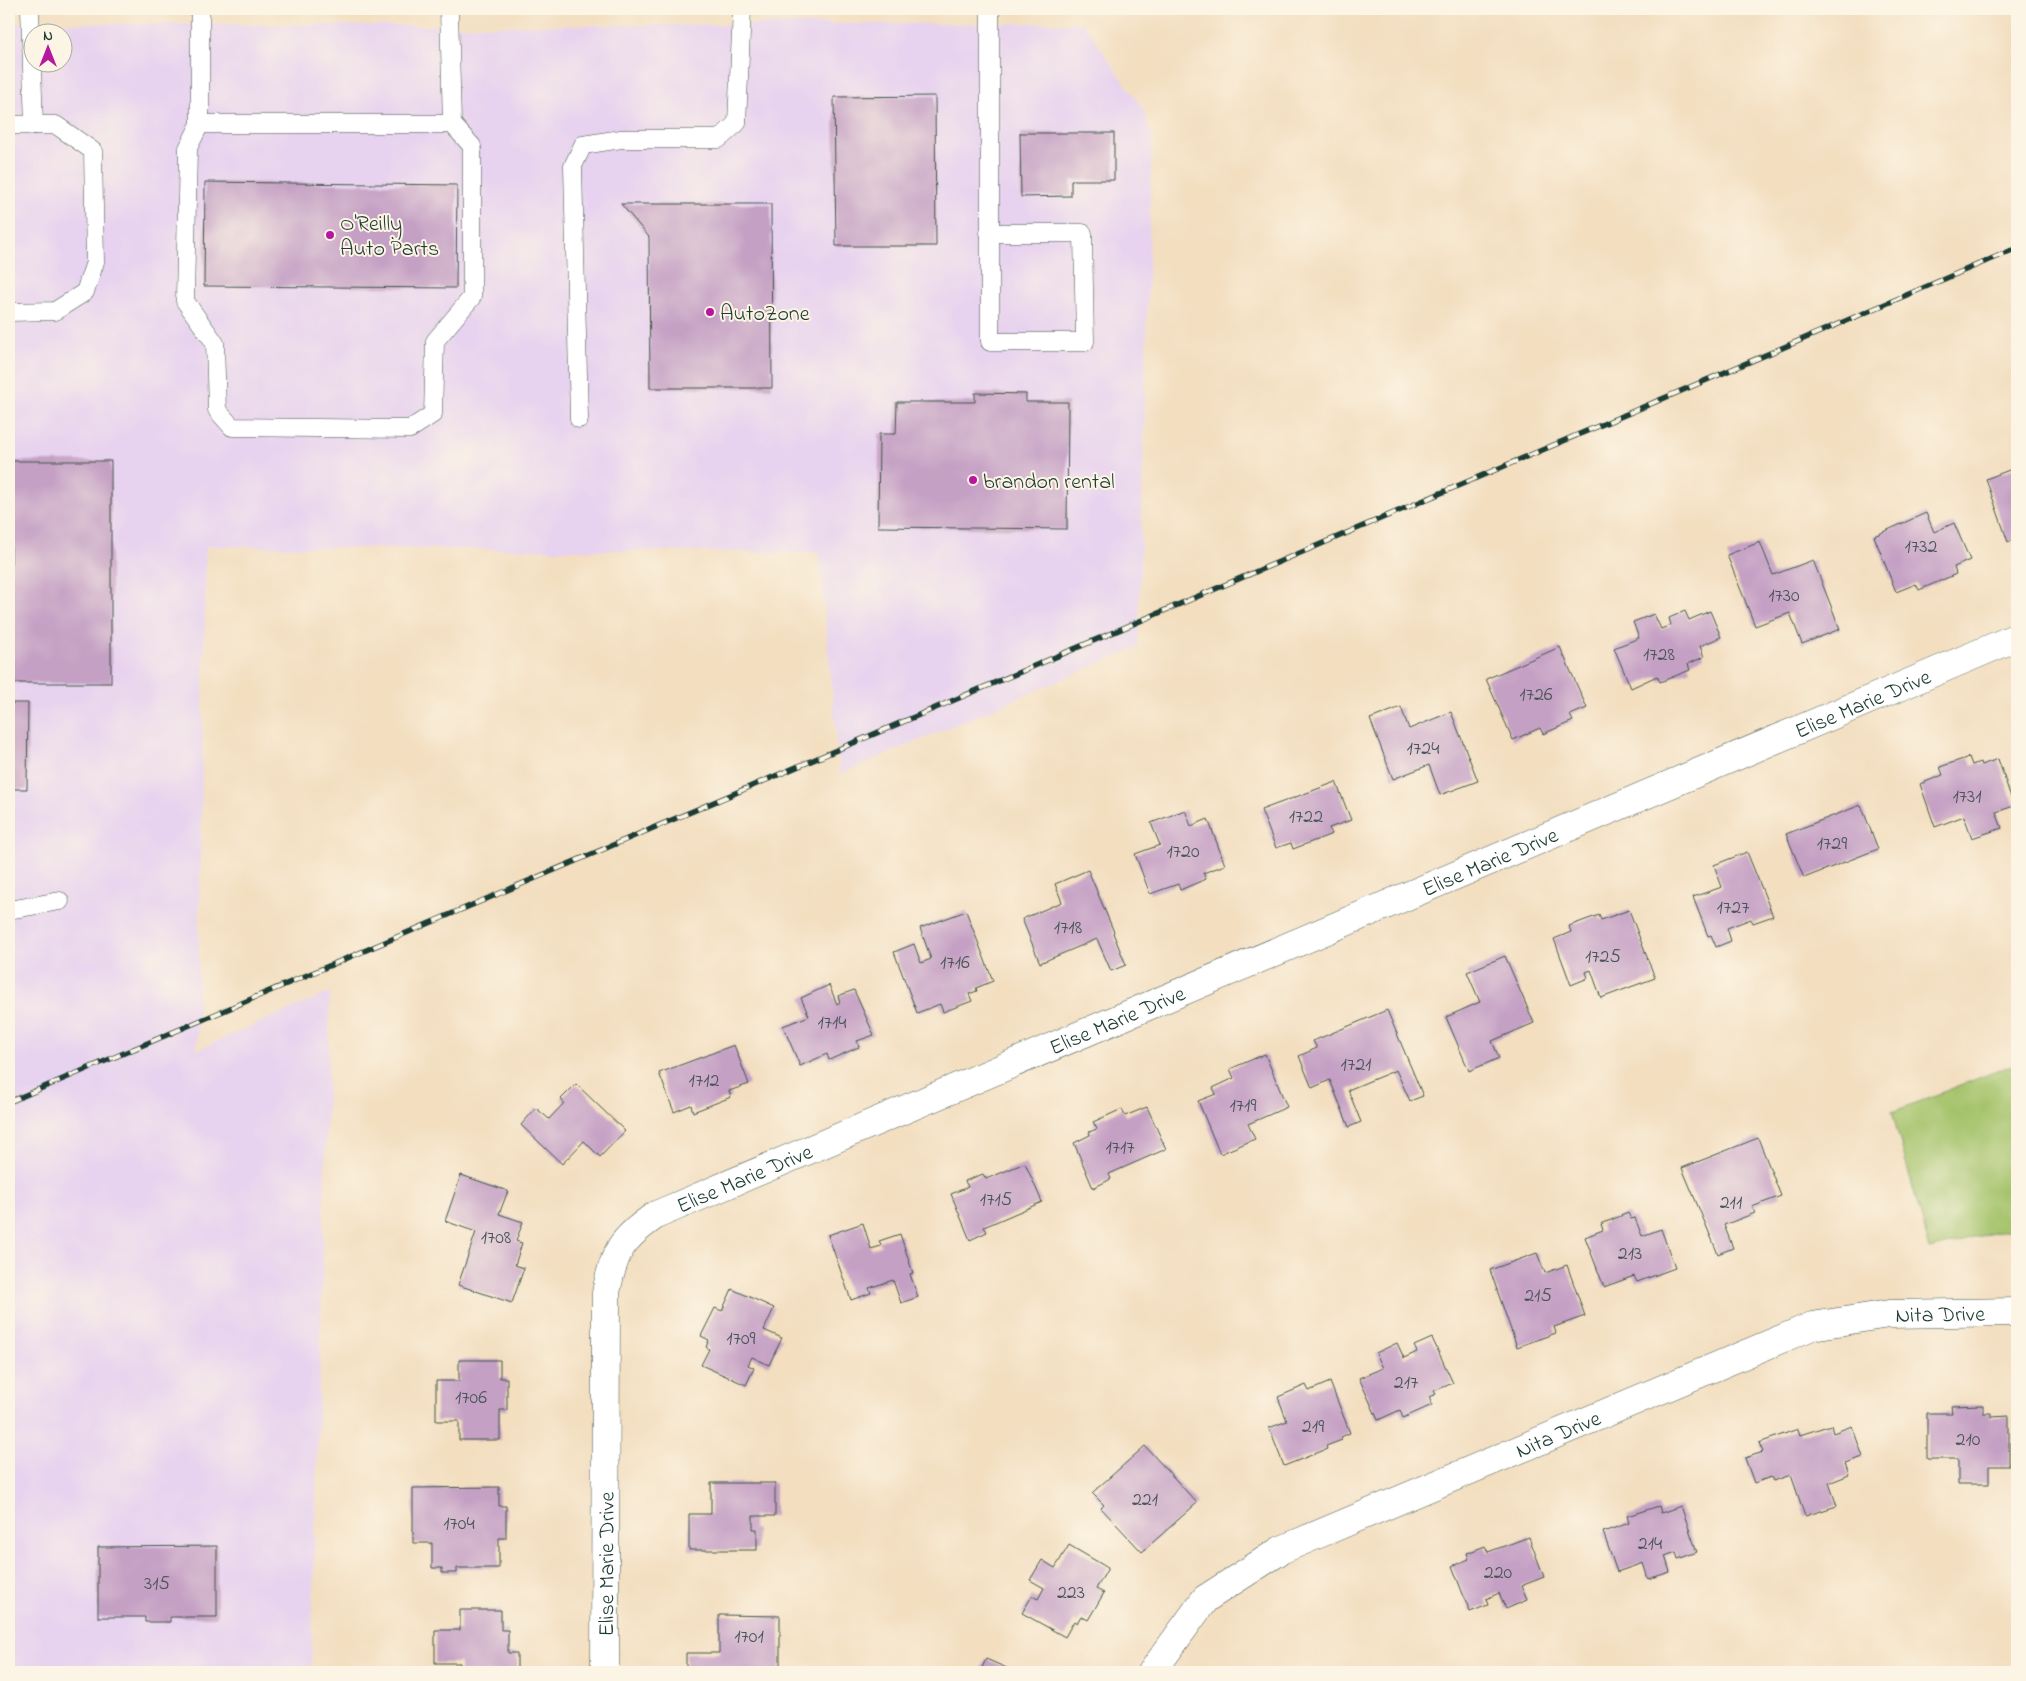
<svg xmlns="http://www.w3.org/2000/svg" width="2026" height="1681" font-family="'Indie Flower',sans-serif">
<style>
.built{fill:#e7d2ef;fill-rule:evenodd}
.green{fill:#a4c36b;stroke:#628050}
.building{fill:#c5a0c5}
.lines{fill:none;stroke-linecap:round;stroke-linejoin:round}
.service-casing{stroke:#3f5549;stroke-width:19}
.minor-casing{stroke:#3f5549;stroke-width:29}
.service{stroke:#fff;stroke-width:18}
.minor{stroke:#fff;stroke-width:28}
.rail-casing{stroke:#1f3d34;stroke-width:5.5}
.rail{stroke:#fcf5e5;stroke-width:4;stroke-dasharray:11;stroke-linecap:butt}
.poi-dot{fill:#b5179e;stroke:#fcf5e5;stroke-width:2}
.labels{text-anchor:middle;stroke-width:4;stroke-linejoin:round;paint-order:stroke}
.number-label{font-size:20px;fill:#485658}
.poi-label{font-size:22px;fill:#1f3d34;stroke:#fcf5e5;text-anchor:start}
.street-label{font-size:22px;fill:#1f3d34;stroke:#fcf5e5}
</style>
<rect width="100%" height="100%" fill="#fcf5e5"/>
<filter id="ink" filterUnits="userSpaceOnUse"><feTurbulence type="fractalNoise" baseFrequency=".02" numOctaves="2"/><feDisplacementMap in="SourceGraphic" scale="10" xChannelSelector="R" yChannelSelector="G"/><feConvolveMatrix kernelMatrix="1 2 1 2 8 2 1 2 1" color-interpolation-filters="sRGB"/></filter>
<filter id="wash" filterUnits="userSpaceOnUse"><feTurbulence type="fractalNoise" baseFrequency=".0096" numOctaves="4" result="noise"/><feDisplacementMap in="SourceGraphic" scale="20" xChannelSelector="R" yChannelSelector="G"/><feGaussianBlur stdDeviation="1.12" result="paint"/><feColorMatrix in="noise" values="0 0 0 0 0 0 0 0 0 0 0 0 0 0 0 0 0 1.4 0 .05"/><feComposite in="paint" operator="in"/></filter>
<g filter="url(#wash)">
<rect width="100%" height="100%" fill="#f3dec0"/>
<path class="built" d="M9,23L449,26L1083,23L1143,109L1152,136L1138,647L840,774L819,553L206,546L197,1050L330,992L311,1672H9ZM32,32H62V62H32Z"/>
<path class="green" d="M2017,1063V1227L1930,1249L1892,1112Z"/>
<g id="blocks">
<g class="building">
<path d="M935,96L936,246H836L834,97Z"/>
<path d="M1020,133H1114V180H1071V196L1021,197Z"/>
<path d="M205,182L457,185L456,288L204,286Z"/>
<path d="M621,204H771L772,388H650L649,237Z"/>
<path d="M975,393L1026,394V402H1068L1067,529L878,527L879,434H896L897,402H975Z"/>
<rect x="11" y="461" width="100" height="222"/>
<path d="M2017,467V539L2008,542L1986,479Z"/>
<path d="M1926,513L1934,532L1954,523L1970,560L1954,567L1956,574L1919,590L1916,584L1896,592L1874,536Z"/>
<path d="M1760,542L1773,575L1813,560L1840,629L1802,644L1790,613L1755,626L1727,555Z"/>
<path d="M1685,611L1689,620L1710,611L1721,637L1700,646L1704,657L1688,664L1690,670L1660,682L1657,676L1631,688L1614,648L1639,638L1633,622L1654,614L1661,629L1671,625L1669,618Z"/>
<path d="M1560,647L1587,708L1570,715L1573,721L1543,734L1540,728L1513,740L1486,679Z"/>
<path d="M9,703H28L27,789H9Z"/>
<path d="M1401,707L1409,729L1451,712L1478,781L1440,795L1429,765L1393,779L1370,719Z"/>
<path d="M1969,757L1972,765L1980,762L1981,765L1998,759L2014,806L1996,812L2002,828L1972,838L1964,816L1935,827L1920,784L1943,775L1940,767Z"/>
<path d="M1336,782L1351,820L1329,828L1332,834L1293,849L1291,843L1276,848L1261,810Z"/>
<path d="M1861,805L1878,849L1804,878L1786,834Z"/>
<path d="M1185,810L1191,826L1208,819L1225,865L1203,873L1206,879L1180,890L1178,884L1150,894L1135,854L1160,845L1151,823Z"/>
<path d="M1747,852L1773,916L1753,923L1751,919L1727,928L1731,941L1716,947L1711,935L1708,936L1693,897L1722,887L1714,865Z"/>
<path d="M1088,870L1114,932L1113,933L1126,965L1111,971L1097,939L1040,963L1022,919L1062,902L1055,884Z"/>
<path d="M1629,910L1655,978L1601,998L1591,970L1586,972L1588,978L1571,985L1554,939L1571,932L1569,926L1599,915L1601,920Z"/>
<path d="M966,911L993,981L976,988L977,991L969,994L972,1001L943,1012L940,1004L917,1013L894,952L914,944L921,963L931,959L920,928Z"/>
<path d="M1505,956L1534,1023L1492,1041L1499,1058L1469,1071L1446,1017L1480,1002L1467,972Z"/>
<path d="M829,985L837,1004L840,1002L838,996L854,990L874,1035L857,1041L859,1047L829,1060L827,1054L800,1066L783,1026L809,1016L801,998Z"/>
<path d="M1387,1010L1423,1096L1410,1101L1396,1070L1348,1090L1361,1122L1349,1127L1330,1080L1312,1088L1299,1056L1317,1048L1313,1041Z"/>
<path d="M734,1045L749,1084L729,1091L731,1097L693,1112L691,1105L674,1112L659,1073Z"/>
<path d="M1265,1054L1287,1107L1248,1124L1255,1139L1220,1154L1198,1101L1216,1094L1213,1088L1234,1078L1230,1069Z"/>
<path d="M576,1084L625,1131L600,1157L584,1141L562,1164L521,1125L536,1108L549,1119L564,1103L561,1099Z"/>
<path d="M1147,1107L1166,1149L1109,1174L1111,1179L1093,1188L1074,1143L1090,1135L1089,1132L1097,1129L1093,1122L1122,1109L1125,1116Z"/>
<path d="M1758,1138L1781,1196L1752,1207L1755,1213L1724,1225L1733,1248L1718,1254L1682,1168Z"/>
<path d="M1025,1163L1042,1202L984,1227L987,1232L970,1240L951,1194L968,1187L965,1181L983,1174L986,1179Z"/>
<path d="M461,1175L508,1191L499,1214L523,1222L516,1241L522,1243L515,1265L524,1268L512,1303L458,1285L476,1232L445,1221Z"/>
<path d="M1628,1213L1631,1219L1635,1218L1642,1236L1661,1229L1675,1268L1637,1282L1634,1276L1604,1287L1585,1237L1603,1230L1601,1224Z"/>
<path d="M863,1223L871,1249L881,1246L879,1241L900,1234L913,1273L910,1274L918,1297L901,1303L893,1280L869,1288L871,1293L851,1300L828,1235Z"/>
<path d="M1537,1253L1545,1273L1567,1265L1585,1316L1554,1327L1556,1333L1517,1347L1490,1270Z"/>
<path d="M732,1289L774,1308L764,1330L782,1338L769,1365L752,1357L748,1365L754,1368L746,1385L701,1365L709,1349L706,1347L709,1340L701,1336L715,1308L722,1311Z"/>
<path d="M1432,1338L1453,1383L1434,1391L1436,1394L1429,1397L1432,1405L1403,1418L1400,1410L1378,1420L1359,1378L1383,1368L1376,1353L1397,1343L1404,1358L1417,1352L1414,1346Z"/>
<path d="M459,1360H500V1378H507V1410H500V1440H459V1421H436V1381H459Z"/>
<path d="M1330,1382L1350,1433L1341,1437L1342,1440L1326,1446L1327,1449L1284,1466L1269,1428L1287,1421L1278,1397L1306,1385L1309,1391Z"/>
<path d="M1983,1405V1413H1991V1417L2009,1416V1466H1989V1484H1958V1459H1927V1413H1952L1951,1406Z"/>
<path d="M1831,1425L1833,1433L1852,1426L1863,1457L1845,1463L1849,1475L1829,1483L1837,1506L1805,1516L1791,1475L1773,1481L1771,1477L1754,1483L1745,1458L1763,1452L1759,1443L1798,1429L1800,1435Z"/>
<path d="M1145,1446L1197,1503L1142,1552L1101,1508L1104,1505L1092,1493Z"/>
<path d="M711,1483H775V1516H753V1529H757V1550H689V1514H711Z"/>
<path d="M499,1487V1506H506V1538H499V1568H457V1573H442V1568H432V1543H413V1488Z"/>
<path d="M1659,1506L1661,1513L1681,1506L1697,1552L1678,1559L1676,1552L1665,1556L1670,1572L1648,1579L1643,1563L1617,1572L1603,1532L1629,1523L1627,1516Z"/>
<path d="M1529,1537L1544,1577L1521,1586L1527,1600L1506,1609L1499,1593L1486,1599L1488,1605L1470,1612L1452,1566L1469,1559L1467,1553L1485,1546L1488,1552Z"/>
<path d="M1069,1545L1108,1568L1096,1589L1104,1593L1088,1620L1081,1616L1077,1623L1074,1621L1065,1637L1022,1613L1032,1596L1038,1599L1044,1588L1030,1580L1042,1560L1055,1568Z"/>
<path d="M217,1546V1617H170V1622H145V1617H98V1547Z"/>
<path d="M460,1610H501V1630H508V1653H517V1672H460V1663H435V1630H460Z"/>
<path d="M719,1615L780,1616V1672H686V1653H719Z"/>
<path d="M986,1659L1016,1672H980Z"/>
</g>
</g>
</g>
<g filter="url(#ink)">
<use href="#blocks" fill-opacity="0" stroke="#3f5549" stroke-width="1"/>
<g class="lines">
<defs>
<g id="service">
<path d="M30,9L34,125"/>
<path d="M200,9V124L188,148L185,301L215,343L217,410L232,427L410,429L433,414L435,341L472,297V146L452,124L449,9"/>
<path d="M200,124H452"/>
<path d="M9,125H56L93,151L95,262L85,292L55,311L9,312"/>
<path d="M989,233H1083L1085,342H990V9"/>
<path d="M579,419L573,166L583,145L621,139H719L737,123L742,9"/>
<path d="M9,910L60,901"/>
</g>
<g id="minor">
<path id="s1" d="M605,1672L606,1293C614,1251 621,1239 656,1215L2017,637"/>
<path id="s2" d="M1152,1672L1205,1599L1281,1550L1812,1326L1889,1314L2017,1312"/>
</g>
</defs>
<use href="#service" class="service-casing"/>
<use href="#minor" class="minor-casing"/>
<use href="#service" class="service"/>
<use href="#minor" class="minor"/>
<defs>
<path id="rail" d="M9,1102L2017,248"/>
</defs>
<use href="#rail" class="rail-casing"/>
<use href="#rail" class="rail"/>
</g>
</g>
<g class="poi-dot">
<circle cx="330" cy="235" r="5"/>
<circle cx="710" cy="312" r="5"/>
<circle cx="973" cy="480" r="5"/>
</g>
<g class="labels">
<g class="number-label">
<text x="1921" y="552">1732</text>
<text x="1784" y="601">1730</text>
<text x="1659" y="660">1728</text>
<text x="1536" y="700">1726</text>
<text x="1423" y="754">1724</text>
<text x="1967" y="802">1731</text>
<text x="1306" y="822">1722</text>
<text x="1832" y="849">1729</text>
<text x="1183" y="857">1720</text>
<text x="1733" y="913">1727</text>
<text x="1068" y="933">1718</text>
<text x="1603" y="962">1725</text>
<text x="955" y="968">1716</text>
<text x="832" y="1028">1714</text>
<text x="1356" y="1070">1721</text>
<text x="704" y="1086">1712</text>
<text x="1243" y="1111">1719</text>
<text x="1120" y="1153">1717</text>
<text x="996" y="1205">1715</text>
<text x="1731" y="1208">211</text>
<text x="496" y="1243">1708</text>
<text x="1630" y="1259">213</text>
<text x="1538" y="1301">215</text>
<text x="741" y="1344">1709</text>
<text x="1406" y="1388">217</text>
<text x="471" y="1403">1706</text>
<text x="1313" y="1432">219</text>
<text x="1968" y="1445">210</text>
<text x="1145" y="1505">221</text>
<text x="459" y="1529">1704</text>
<text x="1650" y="1549">214</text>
<text x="1498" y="1578">220</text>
<text x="157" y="1589">315</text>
<text x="1071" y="1598">223</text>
<text x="749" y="1642">1701</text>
</g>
<g class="poi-label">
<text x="340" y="230">O'Reilly<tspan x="340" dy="25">Auto Parts</tspan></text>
<text x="720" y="320">AutoZone</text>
<text x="983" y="488">brandon rental</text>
</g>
<g class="street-label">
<text dy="8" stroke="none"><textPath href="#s1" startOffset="1786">Elise Marie Drive</textPath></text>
<text dy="8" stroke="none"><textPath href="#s1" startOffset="1381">Elise Marie Drive</textPath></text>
<text dy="8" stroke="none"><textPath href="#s1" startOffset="976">Elise Marie Drive</textPath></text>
<text dy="8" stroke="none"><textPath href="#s1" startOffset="571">Elise Marie Drive</textPath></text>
<text dy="8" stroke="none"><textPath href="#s2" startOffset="886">Nita Drive</textPath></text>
<text dy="8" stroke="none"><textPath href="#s2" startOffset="481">Nita Drive</textPath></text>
<text dy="8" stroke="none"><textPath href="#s1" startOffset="108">Elise Marie Drive</textPath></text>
</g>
</g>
<rect width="2026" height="1681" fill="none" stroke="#fcf5e5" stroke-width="30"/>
<g transform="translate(48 48)"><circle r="24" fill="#fcf5e5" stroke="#a4ab9e"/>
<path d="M0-4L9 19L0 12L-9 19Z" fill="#b5179e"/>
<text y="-8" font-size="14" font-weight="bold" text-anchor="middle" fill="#1f3d34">N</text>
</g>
</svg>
